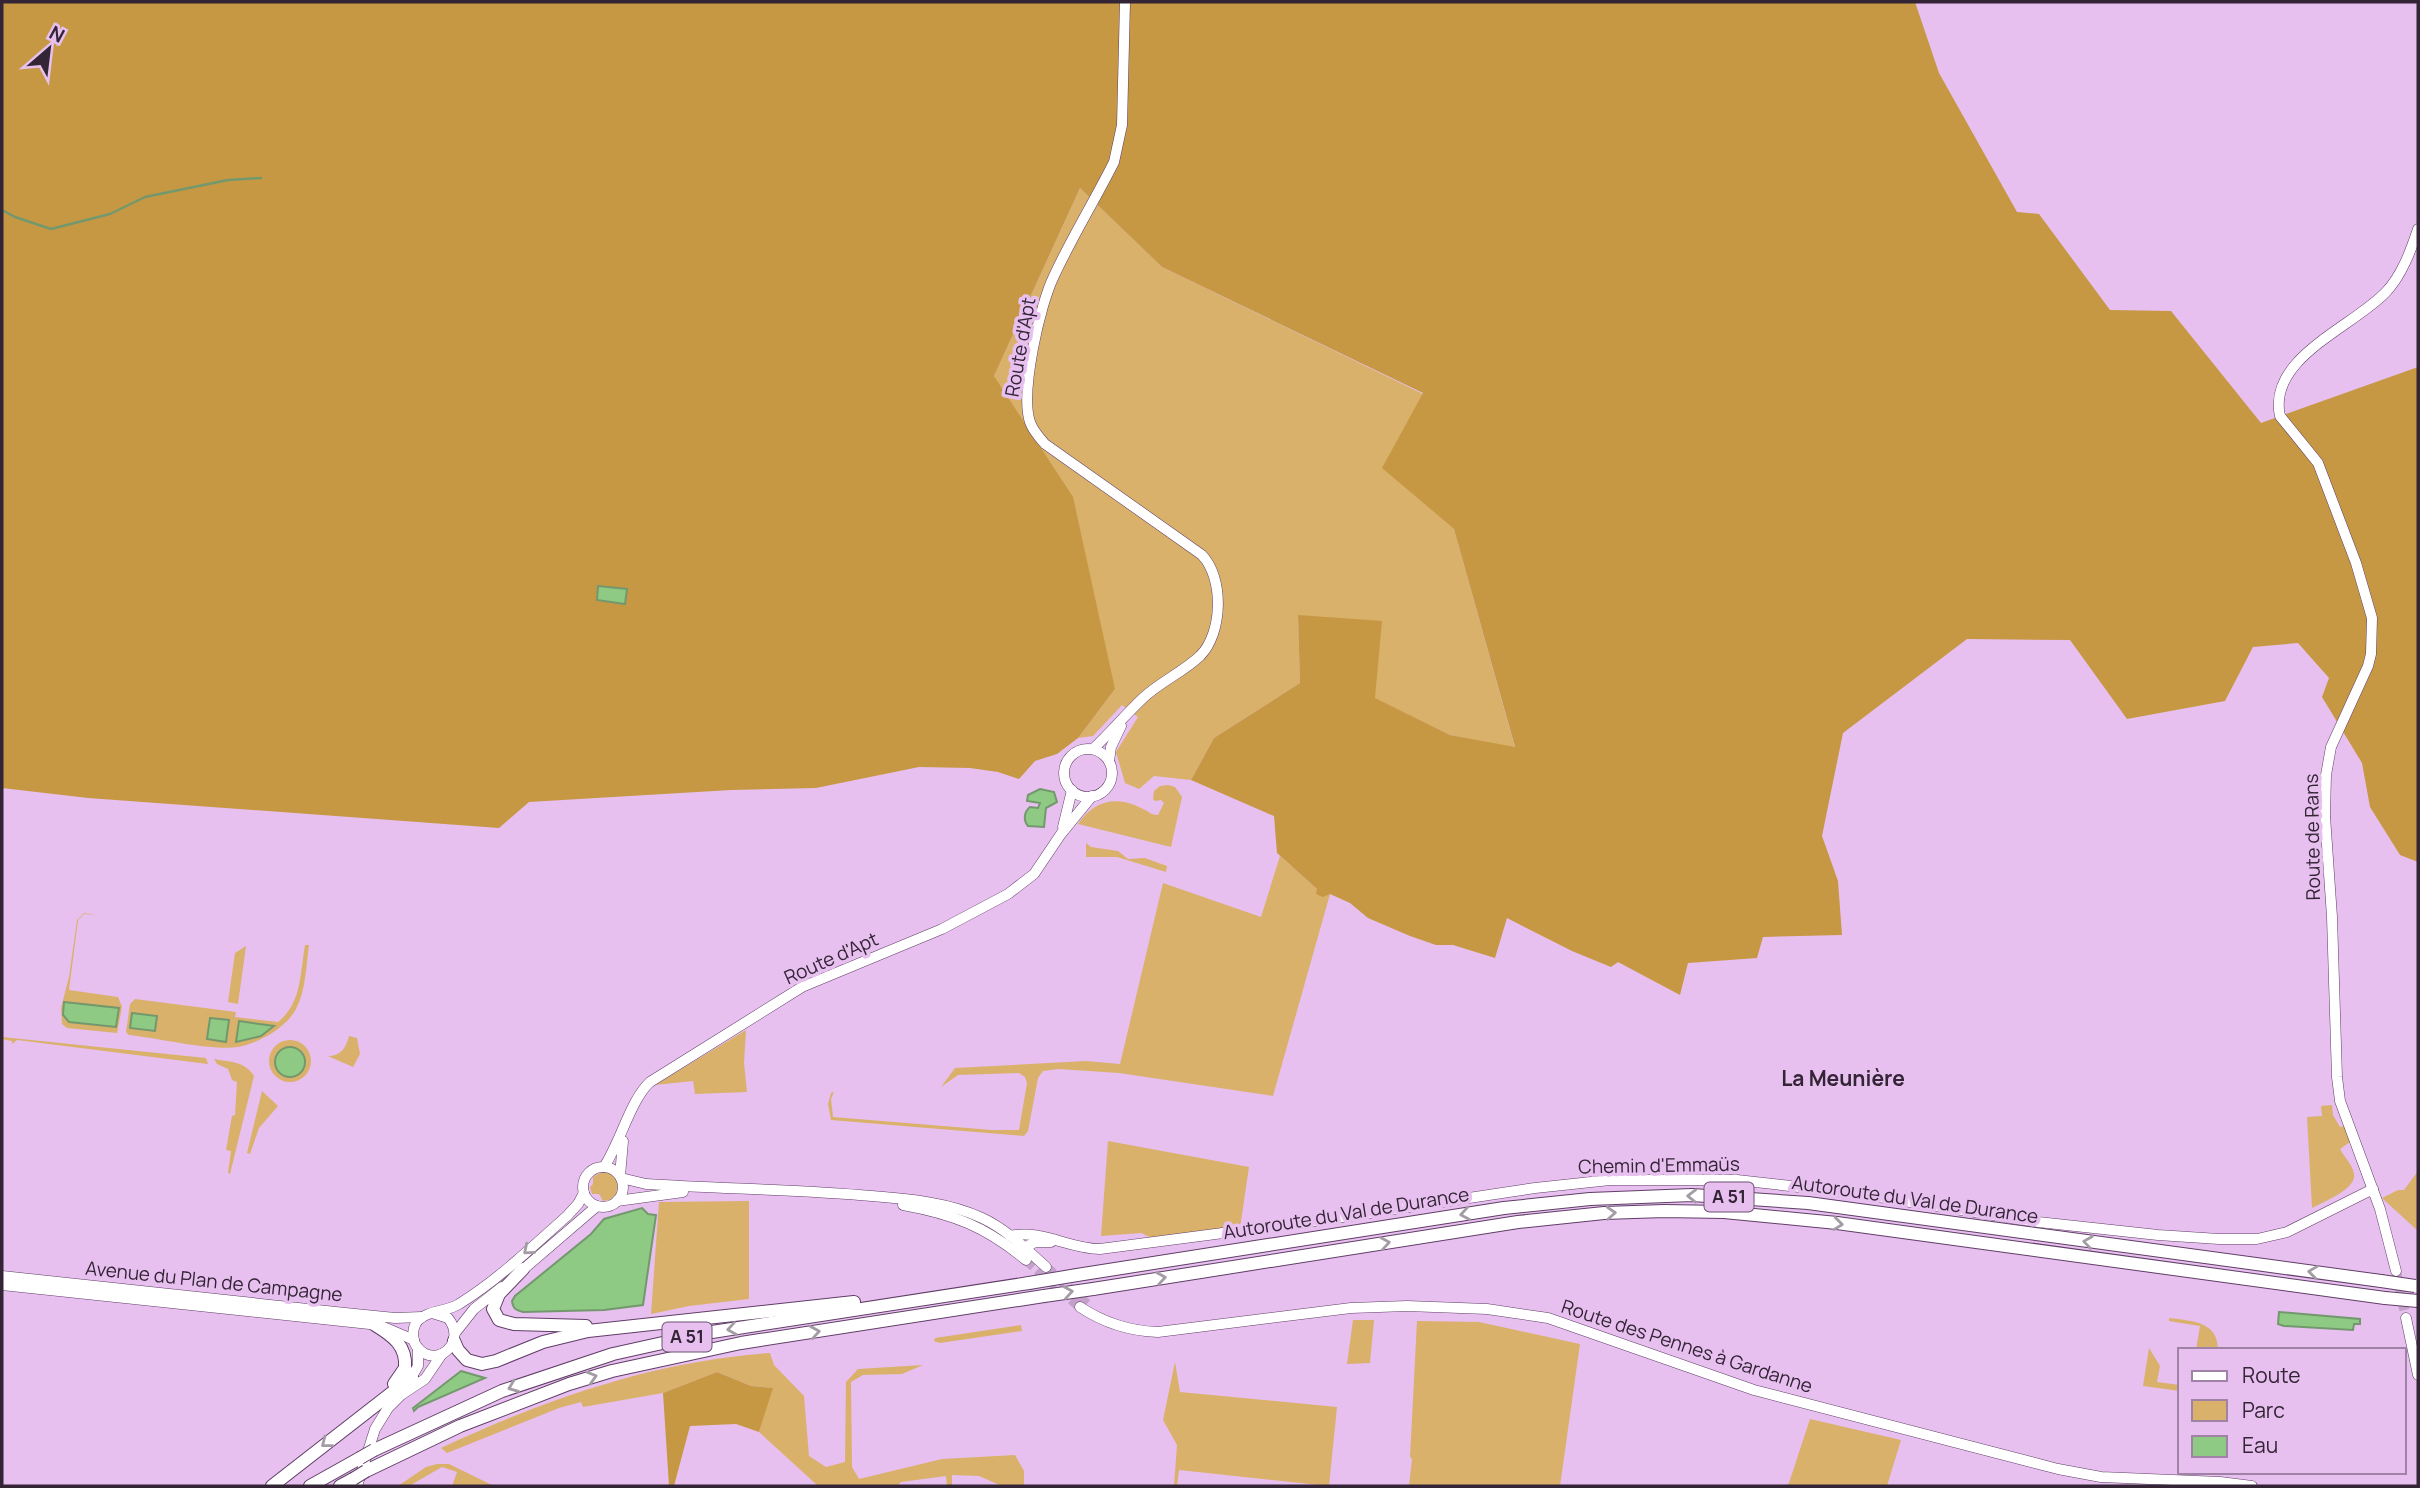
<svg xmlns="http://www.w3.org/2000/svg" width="2420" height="1488" font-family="Manrope,sans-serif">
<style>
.green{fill:#d9b16a}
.forest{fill:#c69843}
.water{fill:#8fca84;stroke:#73986d;stroke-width:2}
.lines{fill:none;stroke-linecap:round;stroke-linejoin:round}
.stream{stroke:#73986d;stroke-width:2.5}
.secondary-tunnel{stroke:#c3a1ca;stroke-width:10;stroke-dasharray:10 5;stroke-linecap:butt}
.secondary-casing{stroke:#603e66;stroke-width:11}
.highway-casing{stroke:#603e66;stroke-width:14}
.secondary{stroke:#fff;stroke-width:10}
.highway{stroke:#fff;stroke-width:12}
.highway-bridge-casing{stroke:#603e66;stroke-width:14;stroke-linecap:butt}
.highway-bridge{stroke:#fff;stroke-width:12}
.oneway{stroke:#a39ca5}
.labels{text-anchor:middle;stroke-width:7;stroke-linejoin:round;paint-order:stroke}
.shield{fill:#e7c0ef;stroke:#69536e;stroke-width:2}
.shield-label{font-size:18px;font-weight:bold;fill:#332436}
.street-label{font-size:19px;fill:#332436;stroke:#e7c0ef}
.neighbourhood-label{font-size:21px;font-weight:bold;fill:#332436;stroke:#e7c0ef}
</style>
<rect width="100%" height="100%" fill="#e7c0ef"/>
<g class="green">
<path d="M1080,188L1162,267L1423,394L1383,468L1454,529L1515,748L1450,735L1374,698L1298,615L1300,683L1214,738L1191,780L1154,776L1139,789L1125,783L1116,752L1138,717L1122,705L1093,736L1078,738L1115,689L994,376Z"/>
<path d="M1168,785L1175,787L1182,797L1171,847L1078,824C1094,800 1117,795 1143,809C1150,812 1151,815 1158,815L1164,803L1161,800L1155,801L1153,799L1154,791L1160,786Z"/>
<path d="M1086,843L1091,847L1118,851L1128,859L1145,858L1167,866L1166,872L1117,857H1086Z"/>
<path d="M1280,856L1317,889L1330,894L1273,1096L1119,1073L1058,1069L1043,1071L1038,1078L1028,1131L1024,1136L831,1120L828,1104L831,1093L834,1092L831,1099L833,1117L992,1130H1019L1027,1083L1025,1077L1019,1073L958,1075L941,1087L955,1068L1086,1061L1120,1064L1163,883L1261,917Z"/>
<path d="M84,913L96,915L84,914L78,920L69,990L118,997L122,1007L117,1033L67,1028L62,1024L61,1008L69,977L77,920Z"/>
<path d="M305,945H309C306,966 306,990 296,1009C286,1028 259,1043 238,1047C212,1051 157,1038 129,1035L126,1032L130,1004L135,999L236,1012L235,1017L278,1022C302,1003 300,973 305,945Z"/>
<path d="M246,946L238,1004L228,1002L235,953Z"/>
<path d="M746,1030L744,1063L747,1092L695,1094L693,1081L655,1085Z"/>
<path d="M349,1036L357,1038L360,1054L353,1067L328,1056C341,1056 346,1048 349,1036Z"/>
<path d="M2,1037L206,1058L208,1064L17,1040L12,1044V1041L2,1039Z"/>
<circle cx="290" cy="1061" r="21"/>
<path d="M214,1059C229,1062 245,1061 254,1076L230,1174L228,1173L231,1151L226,1150L232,1116L235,1115L237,1082L232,1080L228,1069L217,1064Z"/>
<path d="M262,1091L278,1106L259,1128L250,1154L247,1153Z"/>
<path d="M2332,1105L2333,1115L2340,1127L2345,1126L2350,1142L2340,1149C2344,1157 2353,1165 2354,1174C2357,1189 2323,1202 2312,1208L2307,1117L2322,1116L2321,1106Z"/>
<path d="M1108,1141L1249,1167L1240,1228L1154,1239L1141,1233L1101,1236Z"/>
<path d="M2418,1171V1231L2382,1198L2398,1190H2404Z"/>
<path d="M602,1172L612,1174L618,1182L616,1195L609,1200L603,1201L599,1194H592L590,1187L593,1184V1177Z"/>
<path d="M749,1201V1299L689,1306L651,1314L659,1202Z"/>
<path d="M2169,1318C2192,1321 2218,1321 2218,1350H2196L2200,1326L2169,1321Z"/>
<path d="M1353,1320H1374L1370,1363L1347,1364Z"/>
<path d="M1417,1321L1479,1322L1580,1344L1560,1486H1409L1412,1459L1410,1457Z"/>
<path d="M1021,1325L1022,1331L940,1343L934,1341L935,1338Z"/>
<path d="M2149,1348L2160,1366L2157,1382L2180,1385V1391L2143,1386Z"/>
<path d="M770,1353L774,1365L804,1396L809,1456L826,1467L845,1462L846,1382L858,1369L923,1365L902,1374L863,1375L851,1382L852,1467L859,1479L942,1459L1015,1455L1024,1471V1486H1002L979,1476L952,1475V1486H947L946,1476L901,1482L897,1486H818L759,1432L772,1388L751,1386L717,1372L663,1393L583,1407L581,1402L559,1408L447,1453L441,1448C546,1399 654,1361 770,1353Z"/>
<path d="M1175,1362L1180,1392L1337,1407L1329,1486L1179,1470L1177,1486H1174L1177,1445L1163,1420Z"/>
<path d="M1810,1419L1901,1440L1887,1486H1786L1789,1483Z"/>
<path d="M437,1464H449L494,1486H452L457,1472L442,1467L409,1486H398L426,1467Z"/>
</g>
<g class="forest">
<path d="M2,2H1915L1939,73L2017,212L2039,214L2110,310L2171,311L2261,423L2418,367V862L2400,855L2370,807L2362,763L2322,697L2329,678L2298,643L2253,647L2225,701L2127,719L2070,640L1967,639L1843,733L1822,836L1838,881L1842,935L1763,937L1757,958L1688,963L1680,995L1618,962L1611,967L1572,951L1507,918L1495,958L1453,945H1436L1410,936L1368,918L1350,903L1330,894L1323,897L1316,894L1317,889L1277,853L1274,816L1191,780L1214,738L1300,683L1298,615L1382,621L1375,698L1450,735L1515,747L1454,529L1382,468L1423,393L1162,267L1080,188L994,376L1073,497L1115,689L1078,738L1057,754L1035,761L1019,779L998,772L970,768L919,767L816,788L731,790L529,802L499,828L88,798L2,788Z"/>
<path d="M717,1372L751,1386L773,1388L759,1432L736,1424L690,1426L674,1486H669L663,1393Z"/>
</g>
<g class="water">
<path d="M598,586L627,589L625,604L597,600Z"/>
<path d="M1040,789L1054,792L1057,802L1046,808L1044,827L1028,826C1023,820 1024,812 1030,807L1038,808L1040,803L1027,801L1028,795Z"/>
<path d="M64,1002L119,1008L116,1027L69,1022L63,1015Z"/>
<path d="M132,1013L157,1016L155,1031L130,1028Z"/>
<path d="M210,1018L229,1020L226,1042L207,1039Z"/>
<path d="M239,1021L274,1026L261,1036L236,1042Z"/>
<circle cx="290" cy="1062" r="15"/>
<path d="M642,1208L648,1214L656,1215L643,1305L604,1310L523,1312C516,1310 513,1309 512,1301L515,1296L591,1234L604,1219Z"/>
<path d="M2279,1312L2360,1319V1324H2354L2353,1330L2284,1326L2278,1324Z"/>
<path d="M461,1371L485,1378L418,1407L414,1411L413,1408Z"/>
</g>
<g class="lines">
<path class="stream" d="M2,210L15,217L51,229L110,214L145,197L228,180L261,178"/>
<g class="secondary-tunnel">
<path d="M1026,1260L1080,1307"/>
<path d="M1046,1267L1087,1304"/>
<path d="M2396,1271L2406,1318"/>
</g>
<defs>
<g id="secondary">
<circle cx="1088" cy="773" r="24"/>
<path d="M1093,749C1111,732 1126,714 1143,698C1160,682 1183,672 1200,656C1223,633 1224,578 1202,555L1045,444C1039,437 1033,431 1030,422C1020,392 1040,304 1054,276C1072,237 1095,200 1114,162L1122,125L1125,2"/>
<path d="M1109,761L1111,747L1121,726"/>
<path d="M1063,827L1072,790"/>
<path d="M604,1167C620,1143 631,1099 650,1082L802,987L942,929L1008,894L1034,874L1061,834L1092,796"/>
<circle cx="603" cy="1187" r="20"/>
<path d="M620,1176L623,1141"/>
<path d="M621,1178L646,1184C721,1189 797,1189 872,1196C908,1199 948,1202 982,1218C1006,1229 1026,1249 1046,1267"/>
<path d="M617,1201L683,1192"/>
<path d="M903,1205C954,1214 986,1227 1026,1260"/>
<path d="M1010,1236C1042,1229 1069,1249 1100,1249L1323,1220L1535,1188L1610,1180H1737L1853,1193L2038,1222L2158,1235L2219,1239H2257L2287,1232L2373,1189"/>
<path d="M1024,1248L1035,1242H1051"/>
<path d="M2396,1271L2380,1209L2340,1101L2337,1077L2332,917L2325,816L2326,775L2331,747L2368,666L2371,654L2372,618L2356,563L2318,463L2280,416C2267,358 2353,327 2386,292C2402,275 2411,250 2418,229"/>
<path d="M519,1273L597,1206"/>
<path d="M2,1276L345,1313L395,1318L422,1317"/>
<path d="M2,1285L379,1325L414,1340"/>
<path d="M1080,1307C1104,1323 1130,1331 1158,1332L1351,1308L1407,1306L1487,1309L1548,1318L1754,1390L2058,1469L2101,1477L2220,1482L2252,1486"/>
<path d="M432,1313L448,1318C468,1343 436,1369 418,1348C412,1342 412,1330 416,1323C425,1310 447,1312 459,1304C498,1280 533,1246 567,1216L578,1204L584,1193"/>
<path d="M2406,1318L2418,1375"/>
<path d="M455,1333L474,1309L502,1287"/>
<path d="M408,1383L418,1366V1348"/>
<path d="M357,1486L375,1429L388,1408L401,1395L425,1379L442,1354"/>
</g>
<g id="highway">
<path d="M523,1269L499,1294L493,1309L499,1320L514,1324L586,1326"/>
<path d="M1077,1275L1504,1208L1590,1199L1692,1195L1808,1203L2381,1281"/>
<path d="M1093,1289L1518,1222L1604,1213L1664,1211L1724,1212L1837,1223L2385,1298"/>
<path d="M375,1325C393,1336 407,1346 405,1368L394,1384"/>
<path d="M454,1341L458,1350L467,1360L482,1364L496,1361L543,1342L588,1331L854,1302"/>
<path d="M374,1450L502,1391L613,1354L712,1332L1029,1283"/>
<path d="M366,1471L460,1426L569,1384L612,1371L741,1343L1044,1296"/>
<path d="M272,1486L412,1377"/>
<path d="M310,1486L360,1458"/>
<path d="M340,1486L353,1479"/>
</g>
</defs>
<use href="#secondary" class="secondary-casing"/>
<use href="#highway" class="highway-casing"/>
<use href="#secondary" class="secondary"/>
<use href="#highway" class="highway"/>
<defs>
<g id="highway-bridge">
<path d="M2381,1281L2415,1286"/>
<path d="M1029,1283L1077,1275"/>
<path d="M1044,1296L1093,1289"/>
<path d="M2385,1298L2418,1301"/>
<path d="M360,1458L374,1450"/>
<path d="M353,1479L366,1471"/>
</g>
</defs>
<use href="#highway-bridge" class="highway-bridge-casing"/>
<use href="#highway-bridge" class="highway-bridge"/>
</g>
<defs><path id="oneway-chevron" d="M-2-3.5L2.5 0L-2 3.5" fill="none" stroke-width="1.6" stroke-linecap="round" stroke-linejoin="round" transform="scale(1.75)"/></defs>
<g class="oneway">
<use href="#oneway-chevron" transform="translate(1692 1196) rotate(-179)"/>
<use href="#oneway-chevron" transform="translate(1611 1213) rotate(-3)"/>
<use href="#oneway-chevron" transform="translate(1465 1214) rotate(171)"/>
<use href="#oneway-chevron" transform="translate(1838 1224) rotate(7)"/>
<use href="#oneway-chevron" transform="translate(2088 1242) rotate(-172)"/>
<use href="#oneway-chevron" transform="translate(1385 1243) rotate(-9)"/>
<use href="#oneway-chevron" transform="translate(528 1250) rotate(140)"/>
<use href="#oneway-chevron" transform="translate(2313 1272) rotate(-173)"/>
<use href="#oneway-chevron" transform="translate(1161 1278) rotate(-9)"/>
<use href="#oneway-chevron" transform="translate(1068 1292) rotate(-9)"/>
<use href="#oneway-chevron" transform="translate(732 1329) rotate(171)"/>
<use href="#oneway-chevron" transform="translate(815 1332) rotate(-9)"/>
<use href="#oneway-chevron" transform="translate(592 1377) rotate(-17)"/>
<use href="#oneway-chevron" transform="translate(513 1387) rotate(159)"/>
<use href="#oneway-chevron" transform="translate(326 1443) rotate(142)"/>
</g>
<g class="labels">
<g class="shield">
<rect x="1704.5" y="1182.5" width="49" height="29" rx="5"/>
<rect x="662.5" y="1322.5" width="49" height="29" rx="5"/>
</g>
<g class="shield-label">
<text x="1729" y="1203">A 51</text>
<text x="687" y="1343">A 51</text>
</g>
<g class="street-label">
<text transform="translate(1020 347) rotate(-80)" y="7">Route d'Apt</text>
<text transform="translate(2312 837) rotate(-91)" y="7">Route de Rans</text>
<text transform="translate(831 958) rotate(-24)" y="7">Route d'Apt</text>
<text transform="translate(1659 1165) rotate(-1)" y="7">Chemin d'Emmaüs</text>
<text transform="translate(1915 1199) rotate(8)" y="7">Autoroute du Val de Durance</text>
<text transform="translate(1346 1213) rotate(-9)" y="7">Autoroute du Val de Durance</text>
<text transform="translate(214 1281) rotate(6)" y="7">Avenue du Plan de Campagne</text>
<text transform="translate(1687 1346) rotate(18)" y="7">Route des Pennes à Gardanne</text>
</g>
<g class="neighbourhood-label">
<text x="1843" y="1086">La Meunière</text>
</g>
</g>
<rect width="2420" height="1488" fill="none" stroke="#332436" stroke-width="7"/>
<rect x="2178" y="1348" width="228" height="126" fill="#e7c0ef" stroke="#9f82a5" stroke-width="2"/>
<rect x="2192" y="1371" width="35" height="10" fill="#ffffff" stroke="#9f82a5" stroke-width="2"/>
<text x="2242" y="1383" font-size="21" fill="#332436">Route</text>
<rect x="2192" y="1400" width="35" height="21" fill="#d9b16a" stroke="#9f82a5" stroke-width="2"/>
<text x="2242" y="1418" font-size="21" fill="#332436">Parc</text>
<rect x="2192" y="1436" width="35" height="21" fill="#8fca84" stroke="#9f82a5" stroke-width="2"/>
<text x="2242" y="1453" font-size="21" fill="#332436">Eau</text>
<g transform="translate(49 49) rotate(28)" stroke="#e7c0ef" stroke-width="5" paint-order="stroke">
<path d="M0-5L12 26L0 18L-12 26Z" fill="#332436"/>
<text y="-10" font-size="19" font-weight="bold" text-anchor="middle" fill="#332436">N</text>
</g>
</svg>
